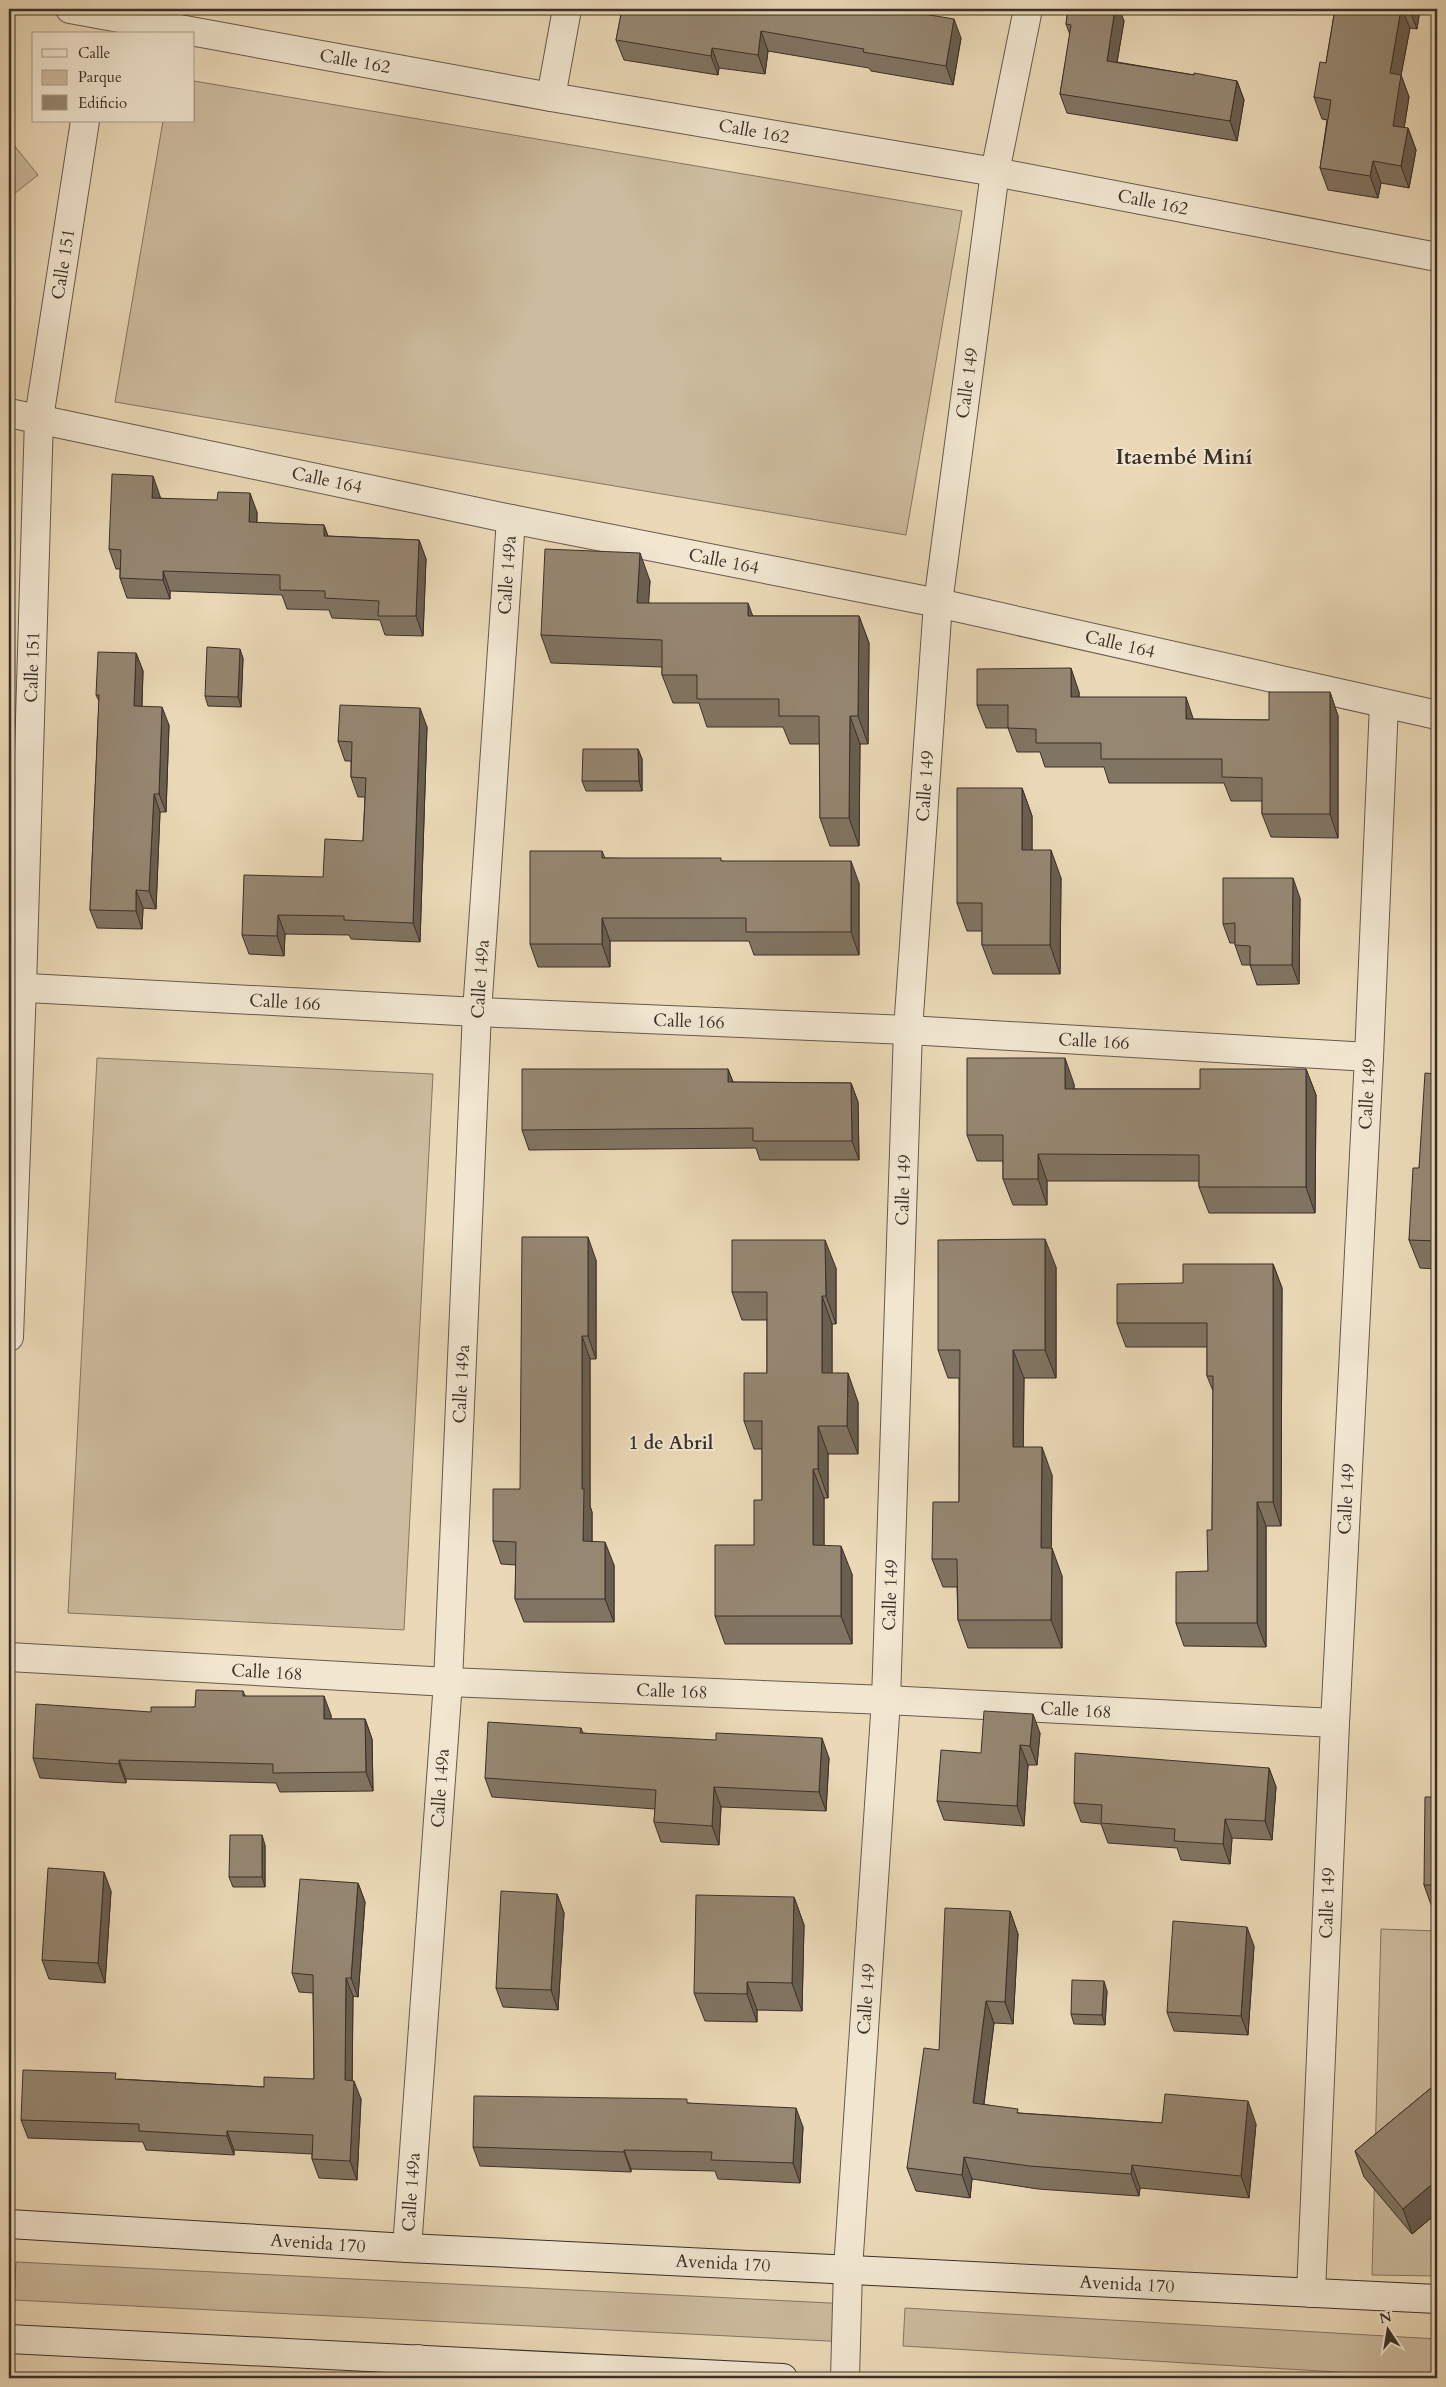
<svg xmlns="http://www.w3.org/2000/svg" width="1446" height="2387" font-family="Cardo,serif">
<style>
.green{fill:#ccbb9e;stroke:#847563}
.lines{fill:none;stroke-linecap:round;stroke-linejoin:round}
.street-casing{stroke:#67594c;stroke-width:30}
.secondary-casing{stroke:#3b2f28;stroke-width:30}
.street{stroke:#f1e6d0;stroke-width:28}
.secondary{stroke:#f1e6d0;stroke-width:28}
.wall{fill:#817462;stroke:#3b2f28}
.shaded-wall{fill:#695e50;stroke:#3b2f28}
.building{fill:#968772;stroke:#3b2f28}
.labels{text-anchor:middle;stroke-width:4;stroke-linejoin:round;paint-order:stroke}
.street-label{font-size:18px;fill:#3b2f28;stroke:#f1e6d0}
.neighbourhood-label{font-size:19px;font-weight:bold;fill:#3b2f28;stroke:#f1e6d0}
.district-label{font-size:22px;font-weight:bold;fill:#3b2f28;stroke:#f1e6d0}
</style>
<rect width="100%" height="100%" fill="#ead8b6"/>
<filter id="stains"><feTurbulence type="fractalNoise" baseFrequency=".004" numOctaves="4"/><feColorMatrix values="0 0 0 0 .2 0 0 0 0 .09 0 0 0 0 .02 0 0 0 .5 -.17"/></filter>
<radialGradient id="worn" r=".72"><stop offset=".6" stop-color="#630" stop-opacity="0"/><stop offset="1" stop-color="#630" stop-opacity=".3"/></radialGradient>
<g class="green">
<path d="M194,81L962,211L906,535L115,402L163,121H194Z"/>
<path d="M9,139L38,175L9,198Z"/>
<path d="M97,1058L433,1074L404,1630L68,1613Z"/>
<path d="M1381,1929L1437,1931V2276L1372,2275Z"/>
<path d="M16,2262L850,2304L848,2342L14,2300Z"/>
<path d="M905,2308L1437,2339V2378L903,2346Z"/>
</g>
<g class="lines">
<defs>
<g id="street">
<path d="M70,9L551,97L995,172L1437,257"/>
<path d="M551,97L567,9"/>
<path d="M9,413L511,519L938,603L1437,715"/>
<path d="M9,987L477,1012L908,1030L1369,1057"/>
<path d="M9,1337L22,987L39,418L85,121"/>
<path d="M9,1657L448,1682L886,1700L1335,1723"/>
<path d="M407,2248L448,1682L477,1012L511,519"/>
<path d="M1311,2293L1335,1723L1369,1057L1384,704"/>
<path d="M417,2378L418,2359"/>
<path d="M845,2378L848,2269L886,1700L908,1030L938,603L995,172L1028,9"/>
</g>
<g id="secondary">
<path d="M9,2224L407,2248L1437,2299"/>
<path d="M9,2339L783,2378"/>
</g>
</defs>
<use href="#street" class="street-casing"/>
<use href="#secondary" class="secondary-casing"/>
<use href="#street" class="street"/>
<use href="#secondary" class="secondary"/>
</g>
<g class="wall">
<path d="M619,9H893L961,38L953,85L871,71L869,68L768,51L765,74L719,68L718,75L624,60L616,40L621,15Z"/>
<path d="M1068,9H1119L1124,21L1117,62L1194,75L1237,81L1244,100L1237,141L1067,113L1060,94L1070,35L1066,24Z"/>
<path d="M1335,9H1420L1417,29L1410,28L1401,75L1409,97L1404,128H1408L1416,150L1409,188L1381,183L1378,198L1328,190L1320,168L1327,120L1322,119L1314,97L1326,63Z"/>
<path d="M160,496V498L257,512V523L324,525L328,536L419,540L426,559L423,636L385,635L380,620L332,618L329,610L287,609L282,595L170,591V599L127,598L120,578V569H116L109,549Z"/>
<path d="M650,581L648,603L753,616H859L869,643L868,744H860L859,846H830L820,818V744H790L783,727H707L699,703H673L662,675V667L551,663L541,635Z"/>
<path d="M136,653L143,671L142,706L169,725L166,812H160L156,909L143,908L142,929L97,928L90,910L99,701L96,695Z"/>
<path d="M243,658L241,707L208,706L205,696Z"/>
<path d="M1079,692V697L1194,719L1269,720L1330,692L1338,716V838L1271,837L1262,814V801H1231L1224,783H1109L1104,767H1045L1040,752H1017L1008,728H986L977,705Z"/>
<path d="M427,727L420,942L351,939L349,935L285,934L284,956L249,954L242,935L323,877L363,841L365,797H358L351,777V761H345L338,741Z"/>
<path d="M638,749L642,759V791H586L582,781Z"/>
<path d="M1022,788L1032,816V850L1061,878L1060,974H993L982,945V931H967L957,903Z"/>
<path d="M602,851L605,858L722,861L859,883V955H754L749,941H610V967H538L530,944Z"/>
<path d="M1300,898L1299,984L1257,985L1250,965H1242L1235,945V943H1230L1223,924Z"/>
<path d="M728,1069L733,1082L851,1083L858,1102L859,1160H760L756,1148L529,1150L522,1130Z"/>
<path d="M1306,1069L1316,1095L1315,1213H1209L1199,1187V1181H1047V1205H1013L1003,1179V1161H977L967,1135L1074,1084V1089H1200Z"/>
<path d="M1437,1074V1269L1420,1268L1409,1240L1419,1168Z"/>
<path d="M596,1260V1359H590V1506L592,1512V1542L614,1565V1622H524L515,1599L516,1565L501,1564L493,1541L520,1489Z"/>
<path d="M1273,1264L1282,1288L1281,1526H1266V1647L1184,1646L1176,1623L1208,1571L1212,1530L1213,1391L1207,1376V1347H1126L1117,1323L1183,1283Z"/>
<path d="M1056,1267V1378H1024L1023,1447L1052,1475L1051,1548L1062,1576V1648H968L958,1620L957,1587H943L932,1559L959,1502V1378H948L938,1350Z"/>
<path d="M836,1268V1324H832V1373L858,1402V1454H828V1498H824V1546L852,1574V1644H725L715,1616L754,1545L762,1500V1449H754L744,1421L767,1373V1320H742L732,1292Z"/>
<path d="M243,1691L245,1696L331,1715V1719H365L372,1739L373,1791L280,1792L276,1783L126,1779V1783L40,1778L33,1758L151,1712L195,1707Z"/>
<path d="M581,1728L583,1733L829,1758L826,1811L721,1807L719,1845L661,1842L654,1822L655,1809L492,1797L485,1778Z"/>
<path d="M1040,1733L1037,1765H1028L1024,1826L944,1820L937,1801L981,1753Z"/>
<path d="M1269,1768L1276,1787L1272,1840L1232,1838L1230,1864L1181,1860L1177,1848L1108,1843L1101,1824L1081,1822L1074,1803Z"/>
<path d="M1437,1797V1913H1434L1424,1885Z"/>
<path d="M265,1845V1887H233L229,1877Z"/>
<path d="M358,1883L365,1902L358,1997L353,1996L352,2081L361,2099L357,2180L319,2178L312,2159V2154L234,2150V2155L146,2150L143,2142L28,2138L21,2120L118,2079L264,2087L314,2079L313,1993L299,1992L292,1973Z"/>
<path d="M111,1891L105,1983L49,1979L42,1960Z"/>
<path d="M557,1894L564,1913L558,2010L503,2007L496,1988Z"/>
<path d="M794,1897L804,1925L802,2011L757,2010V2022L705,2021L694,1993Z"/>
<path d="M1010,1911L1018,1934L1013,2024L994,2023L984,2104L1019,2113L1162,2123L1256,2124L1249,2198L1140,2188L1139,2196L1038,2189L972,2179L970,2198L916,2191L907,2168L939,2050Z"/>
<path d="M1254,1946L1248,2035L1174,2031L1167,2012Z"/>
<path d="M1107,1991L1105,2025L1074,2024L1071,2014Z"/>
<path d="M1437,2083V2213L1412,2234L1364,2177L1355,2151Z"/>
<path d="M689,2103L803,2127L800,2183L718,2179L715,2171L631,2169V2172L480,2166L473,2147Z"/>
</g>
<g class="shaded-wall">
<path d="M1115,9H1119L1124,21L1114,80L1107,61Z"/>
<path d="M1401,9H1402L1410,28L1401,75L1409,97L1401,148L1393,126L1390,73Z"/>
<path d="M1409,9H1420L1417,29Z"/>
<path d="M954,19L961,38L953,85L946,66Z"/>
<path d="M761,31L768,51L765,74L758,55Z"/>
<path d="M712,48L719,68L718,75L711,56Z"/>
<path d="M1237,81L1244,100L1237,141L1230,121Z"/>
<path d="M1408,128L1416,150L1409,188L1401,166Z"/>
<path d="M1373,161L1381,183L1378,198L1370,176Z"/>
<path d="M153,476L160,496L159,517L152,498Z"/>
<path d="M250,493L257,512L256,542L249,522Z"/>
<path d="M324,525L331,545L324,536Z"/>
<path d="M419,540L426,559L423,636L416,616Z"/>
<path d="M640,553L650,581L647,630L637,603Z"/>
<path d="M163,571L170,591V599L163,580Z"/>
<path d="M748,603L758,630L748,616Z"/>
<path d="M859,616L869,643L868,744L858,716Z"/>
<path d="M240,649L243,658L241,707L238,697Z"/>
<path d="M136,653L143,671L141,724L134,706Z"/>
<path d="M1071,668L1079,692V721L1071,697Z"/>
<path d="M1330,692L1338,716V838L1330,814Z"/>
<path d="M1186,697L1194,721L1186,719Z"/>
<path d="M162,707L169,725L166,812L159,794Z"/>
<path d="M420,708L427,727L420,942L413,923Z"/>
<path d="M850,716L860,744L859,846L849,818Z"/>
<path d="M638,749L642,759V791L639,781Z"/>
<path d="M1022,788L1032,816V878L1022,850Z"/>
<path d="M154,794L160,812L156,909L149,891Z"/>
<path d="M1051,850L1061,878L1060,974L1050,945Z"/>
<path d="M851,861L859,883V955L851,932Z"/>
<path d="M1293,878L1300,898L1299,984L1292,965Z"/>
<path d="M136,890L143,908L142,929L136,911Z"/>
<path d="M278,915L285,934L284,956L277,936Z"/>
<path d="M602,918L610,941V967L602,944Z"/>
<path d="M1065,1058L1074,1084V1115L1065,1089Z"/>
<path d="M728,1069L735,1088L728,1082Z"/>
<path d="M1306,1069L1316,1095L1315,1213L1306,1187Z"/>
<path d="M851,1083L858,1102L859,1160L852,1141Z"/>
<path d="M1038,1154L1047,1181V1205L1038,1179Z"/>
<path d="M588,1237L596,1260V1359L588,1336Z"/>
<path d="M1045,1239L1056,1267V1378L1045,1350Z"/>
<path d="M825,1240L836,1268V1324L826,1296Z"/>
<path d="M1273,1264L1282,1288L1281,1526L1273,1502Z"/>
<path d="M822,1296L832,1324V1402L822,1373Z"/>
<path d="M582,1336L590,1359V1506L592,1512V1565L583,1541L582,1489Z"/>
<path d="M1013,1350L1024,1378L1023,1475L1013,1447Z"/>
<path d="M848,1373L858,1402V1454L847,1426Z"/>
<path d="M818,1426L828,1454V1498L818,1469Z"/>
<path d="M1042,1447L1052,1475L1051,1576L1041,1548Z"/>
<path d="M813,1469L824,1498V1574L813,1545Z"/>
<path d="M1257,1502L1266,1526V1647L1257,1623Z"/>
<path d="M605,1542L614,1565V1622L605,1599Z"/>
<path d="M841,1546L852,1574V1644L841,1616Z"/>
<path d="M1052,1548L1062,1576V1648L1051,1620Z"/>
<path d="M324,1696L331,1715V1739L324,1719Z"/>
<path d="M1033,1714L1040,1733L1037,1765L1030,1746Z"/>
<path d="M365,1719L372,1739L373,1791L366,1772Z"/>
<path d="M822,1738L829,1758L826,1811L819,1792Z"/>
<path d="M1020,1745L1028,1765L1024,1826L1017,1806Z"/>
<path d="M119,1760L126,1779V1783L119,1764Z"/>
<path d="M1269,1768L1276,1787L1272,1840L1265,1821Z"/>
<path d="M714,1787L721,1807L719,1845L712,1826Z"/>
<path d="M1225,1819L1232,1838L1230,1864L1223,1844Z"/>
<path d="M262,1835L265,1845V1887L262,1877Z"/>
<path d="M104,1872L111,1891L105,1983L98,1963Z"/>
<path d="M358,1883L365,1902L358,1997L351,1978Z"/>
<path d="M557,1894L564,1913L558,2010L551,1990Z"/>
<path d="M794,1897L804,1925L802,2011L792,1983Z"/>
<path d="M1010,1911L1018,1934L1013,2024L1005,2002Z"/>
<path d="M1247,1927L1254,1946L1248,2035L1241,2016Z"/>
<path d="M346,1978L353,1996L352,2099L345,2080Z"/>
<path d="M1104,1981L1107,1991L1105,2025L1102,2015Z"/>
<path d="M747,1982L757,2010V2022L747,1994Z"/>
<path d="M986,2001L994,2023L981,2125L973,2103Z"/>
<path d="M354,2081L361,2099L357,2180L350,2161Z"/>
<path d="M1248,2101L1256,2124L1249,2198L1241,2176Z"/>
<path d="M796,2108L803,2127L800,2183L793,2163Z"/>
<path d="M227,2131L234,2150V2155L227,2136Z"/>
<path d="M624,2150L631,2169V2172L624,2152Z"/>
<path d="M964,2157L972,2179L970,2198L962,2175Z"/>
<path d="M1132,2165L1140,2188L1139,2196L1131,2174Z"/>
<path d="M1437,2180V2213L1412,2234L1403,2209Z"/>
</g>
<g class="building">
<path d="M622,9H893L954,19L946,66L863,52L864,49L761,31L758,55L712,48L711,56L616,40Z"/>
<path d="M1068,9H1115L1107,61L1194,75V73L1237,81L1230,121L1060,94L1071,25L1066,24Z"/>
<path d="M1335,9H1401L1390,73L1401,75L1393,126L1408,128L1401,166L1373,161L1370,176L1320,168L1331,100L1314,97L1320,62L1326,63Z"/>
<path d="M112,474L153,476L152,498L217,500L218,492L250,493L249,522L324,525V536L419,540L416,616H378L379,601L325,598V591L280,590V575L163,571V580L120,578L121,550L109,549Z"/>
<path d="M545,549L640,553L637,603H748V616H859L858,716H850L849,818H820L819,716H779V699H697V675H662V640L541,635Z"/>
<path d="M207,647L240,649L238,697L205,696Z"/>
<path d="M98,652L136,653L134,706L162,707L159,794H154L149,891L136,890V911L90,910L99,695H96Z"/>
<path d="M1071,668V697H1186V719L1269,720V692H1330V814H1262V778L1222,777V759H1101V743H1036V729L1008,728V705H977V669Z"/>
<path d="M340,705L420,708L413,923L344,920V916L278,915L277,936L242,935L244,875L323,877L325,839L363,841L366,778L351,777L352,742L338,741Z"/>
<path d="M583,749H638L639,781H582Z"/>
<path d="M957,788H1022V850H1051L1050,945H982V903H957Z"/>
<path d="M530,851H602V858H721V861H851V932H746V918H602V944H530Z"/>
<path d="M1223,878H1293L1292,965H1250V946L1235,945V923L1223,924Z"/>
<path d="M967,1058H1065V1089H1200V1069H1306V1187H1199V1155L1038,1154V1179H1003V1135H967Z"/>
<path d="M522,1069H728V1082L851,1083L852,1141H753V1128L522,1130Z"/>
<path d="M1425,1073L1437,1074V1241L1409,1240L1413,1168H1419Z"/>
<path d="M522,1237H588V1336H582V1489H584L583,1541L605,1542V1599H515L516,1542L493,1541V1489H520Z"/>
<path d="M1045,1239V1350H1013V1447H1042L1041,1548H1052L1051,1620H958L957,1559H932L933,1502H959L960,1350H938V1240Z"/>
<path d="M732,1240H825L826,1296H822V1373H848L847,1426H818V1469H813V1545L841,1546V1616H715V1545H754V1500H762V1421H744V1373H767V1292H732Z"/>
<path d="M1183,1264H1273V1502H1257V1623H1176V1572L1208,1571L1207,1530H1212L1213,1376H1207V1323H1117V1284L1183,1283Z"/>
<path d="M196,1690L243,1691V1696H324V1719H365L366,1772L273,1773V1764L119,1760V1764L33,1758L36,1704L151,1712V1707H195Z"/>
<path d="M984,1711L1033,1714L1030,1746L1020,1745L1017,1806L937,1801L941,1750L981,1753Z"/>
<path d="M488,1722L581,1728L580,1733L716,1740V1733L822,1738L819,1792L714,1787L712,1826L654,1822L656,1790L485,1778Z"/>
<path d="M1075,1753L1269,1768L1265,1821L1225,1819L1223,1844L1174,1841L1175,1829L1101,1823L1102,1805L1074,1803Z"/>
<path d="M1425,1797H1437V1885H1424Z"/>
<path d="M230,1835H262V1877H229Z"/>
<path d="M48,1868L104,1872L98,1963L42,1960Z"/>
<path d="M300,1879L358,1883L351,1978H346L345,2080L354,2081L350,2161L312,2159L313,2135L227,2131V2136L139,2131V2124L21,2120L23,2070L116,2073L115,2079L264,2087V2077L314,2079L313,1975L292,1973Z"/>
<path d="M501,1891L557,1894L551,1990L496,1988Z"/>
<path d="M696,1895L794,1897L792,1983L747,1982V1994L694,1993Z"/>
<path d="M945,1908L1010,1911L1005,2002L986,2001L973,2103L1018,2109L1017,2113L1162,2123L1165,2094L1248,2101L1241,2176L1132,2165L1131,2174L1030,2166L964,2157L962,2175L907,2168L924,2048L939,2050Z"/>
<path d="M1173,1921L1247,1927L1241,2016L1167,2012Z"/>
<path d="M1072,1980L1104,1981L1102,2015L1071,2014Z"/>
<path d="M1437,2083V2180L1403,2209L1355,2151Z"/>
<path d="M474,2096L687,2099V2103L796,2108L793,2163L711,2160L712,2152L624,2150V2152L473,2147Z"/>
</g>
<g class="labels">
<g class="street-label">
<text transform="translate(355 61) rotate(10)" y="6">Calle 162</text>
<text transform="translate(754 131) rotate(10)" y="6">Calle 162</text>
<text transform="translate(1153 202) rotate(11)" y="6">Calle 162</text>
<text transform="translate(63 264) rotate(-81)" y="6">Calle 151</text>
<text transform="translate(967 383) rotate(-82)" y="6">Calle 149</text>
<text transform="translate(327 480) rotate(12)" y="6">Calle 164</text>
<text transform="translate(724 561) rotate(11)" y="6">Calle 164</text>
<text transform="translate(507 575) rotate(-86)" y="6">Calle 149a</text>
<text transform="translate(1120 644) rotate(13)" y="6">Calle 164</text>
<text transform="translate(32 667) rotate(-88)" y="6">Calle 151</text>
<text transform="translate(925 786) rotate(-86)" y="6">Calle 149</text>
<text transform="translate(480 979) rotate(-86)" y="6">Calle 149a</text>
<text transform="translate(285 1002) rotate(3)" y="6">Calle 166</text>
<text transform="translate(689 1021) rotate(2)" y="6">Calle 166</text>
<text transform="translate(1094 1041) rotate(3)" y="6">Calle 166</text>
<text transform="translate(1367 1094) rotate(-87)" y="6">Calle 149</text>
<text transform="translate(903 1190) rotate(-88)" y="6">Calle 149</text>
<text transform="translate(461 1384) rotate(-87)" y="6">Calle 149a</text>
<text transform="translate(1346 1499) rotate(-87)" y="6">Calle 149</text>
<text transform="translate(890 1595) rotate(-88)" y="6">Calle 149</text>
<text transform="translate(267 1672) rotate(3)" y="6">Calle 168</text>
<text transform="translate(672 1691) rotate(2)" y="6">Calle 168</text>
<text transform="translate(1076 1710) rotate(3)" y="6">Calle 168</text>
<text transform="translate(440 1788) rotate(-86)" y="6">Calle 149a</text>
<text transform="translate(1327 1903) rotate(-88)" y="6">Calle 149</text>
<text transform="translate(866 1999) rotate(-86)" y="6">Calle 149</text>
<text transform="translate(411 2192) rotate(-86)" y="6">Calle 149a</text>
<text transform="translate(318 2243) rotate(4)" y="6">Avenida 170</text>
<text transform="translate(723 2263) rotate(3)" y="6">Avenida 170</text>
<text transform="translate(1127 2284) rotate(3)" y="6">Avenida 170</text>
</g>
<g class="neighbourhood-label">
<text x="671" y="1449">1 de Abril</text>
</g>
<g class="district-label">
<text x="1184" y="464">Itaembé Miní</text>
</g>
</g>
<rect width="1446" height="2387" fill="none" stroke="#ead8b6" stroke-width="30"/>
<rect x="10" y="10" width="1426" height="2367" fill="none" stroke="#3b2f28" stroke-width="2.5"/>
<rect x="15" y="15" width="1416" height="2357" fill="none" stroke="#3b2f28"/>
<rect x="32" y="32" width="162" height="90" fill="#f1e6d0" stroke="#a89d8d"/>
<rect x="42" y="49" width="25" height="8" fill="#f1e6d0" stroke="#a89d8d"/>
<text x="78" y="58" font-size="15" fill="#3b2f28">Calle</text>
<rect x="42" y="70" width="25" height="15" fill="#ccbb9e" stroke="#a89d8d"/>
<text x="78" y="82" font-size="15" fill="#3b2f28">Parque</text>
<rect x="42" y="95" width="25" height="15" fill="#968772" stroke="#a89d8d"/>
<text x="78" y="108" font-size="15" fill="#3b2f28">Edificio</text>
<g transform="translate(1388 2330) rotate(348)" stroke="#f1e6d0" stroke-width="4" paint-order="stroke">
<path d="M0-4L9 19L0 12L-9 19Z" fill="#3b2f28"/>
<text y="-8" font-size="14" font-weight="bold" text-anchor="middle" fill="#3b2f28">N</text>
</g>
<rect width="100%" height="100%" filter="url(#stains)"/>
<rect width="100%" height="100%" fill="url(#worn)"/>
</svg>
